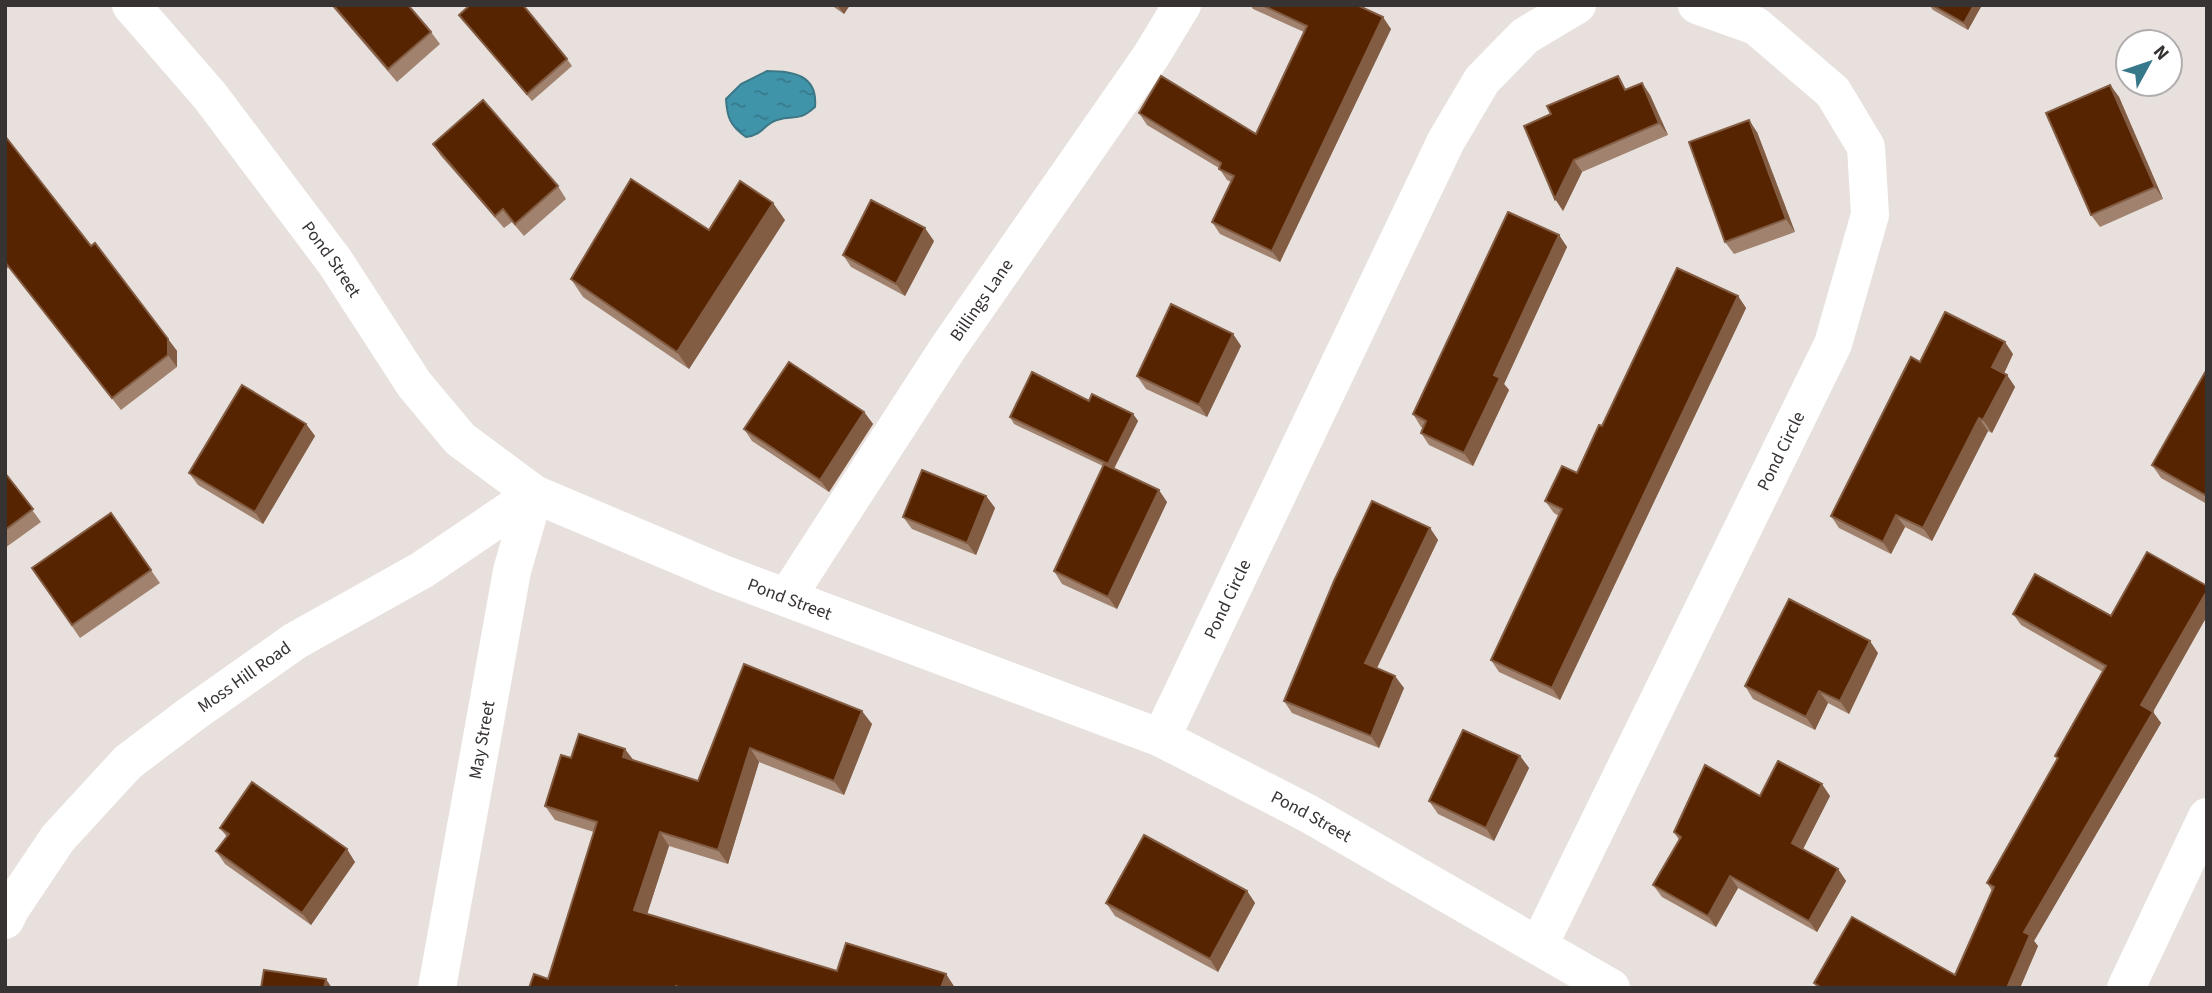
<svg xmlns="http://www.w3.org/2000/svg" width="2212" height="993" font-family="'Source Sans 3',sans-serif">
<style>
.water{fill:url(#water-ripples);stroke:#3d7786;stroke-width:2}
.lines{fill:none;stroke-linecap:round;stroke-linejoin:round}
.minor{stroke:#fff;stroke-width:38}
.tertiary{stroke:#fff;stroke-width:38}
.wall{fill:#a0826e}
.shaded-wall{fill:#825c43}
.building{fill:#572401;stroke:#825c43;stroke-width:2}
.labels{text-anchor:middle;stroke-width:7;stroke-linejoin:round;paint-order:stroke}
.street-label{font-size:18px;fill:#363332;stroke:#fff}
</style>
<defs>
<pattern id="water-ripples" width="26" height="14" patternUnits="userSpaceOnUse" patternTransform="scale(1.75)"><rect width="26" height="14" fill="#4094aa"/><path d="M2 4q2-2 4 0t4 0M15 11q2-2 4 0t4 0" fill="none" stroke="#36798b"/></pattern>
</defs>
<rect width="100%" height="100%" fill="#e8e0dc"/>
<path class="water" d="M767,71C793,71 818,75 815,107C797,123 795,114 777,120C762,125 765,134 746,137C730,126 727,117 726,99L741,84Z"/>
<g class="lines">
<g class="minor">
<path id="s1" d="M787,597L948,348L1151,56L1182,5"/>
<path id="s2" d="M1161,738L1446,141L1482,80L1525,36L1577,5"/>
<path id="s3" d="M5,920L11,908L58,838L128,762L193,713L295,641L422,570L534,494"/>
<path id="s4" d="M1539,945L1833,344L1870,215L1866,147L1833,92L1756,26L1697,5"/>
<path d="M2126,988L2207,817"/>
</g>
<g class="tertiary">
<path id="s5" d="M131,5L210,96L335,262L414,384L460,439L534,494L723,574L1161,738L1309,814L1611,988"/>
<path id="s6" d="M437,988L512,571L534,494"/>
</g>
</g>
<g class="wall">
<path d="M331,5H408L431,32L440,44L397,82Z"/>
<path d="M831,5H850L844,14Z"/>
<path d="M1250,5H1357L1391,29L1280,262L1220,234L1212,222L1231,182L1227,180L1219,168L1147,125L1139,113L1256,134L1304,32L1253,9Z"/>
<path d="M1929,5H1982L1968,30L1933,10Z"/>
<path d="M459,15L567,59L572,66L532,101Z"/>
<path d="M1642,83L1650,95L1668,135L1582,172L1563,211L1551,114L1627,89Z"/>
<path d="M2110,85L2119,97L2163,199L2100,227L2091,215Z"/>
<path d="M1757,132L1795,232L1734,254L1725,242Z"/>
<path d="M5,136L91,246L168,339L177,351V367L121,410L9,267L5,270Z"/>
<path d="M433,144L558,186L566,199L524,236L512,222L504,228L441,156Z"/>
<path d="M785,220L689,369L583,297L571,279L709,230Z"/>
<path d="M1559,235L1567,247L1504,384L1509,390L1473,466L1429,445L1421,433L1423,428L1421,427L1413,414Z"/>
<path d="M934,241L905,296L851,267L843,255Z"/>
<path d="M1738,296L1746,308L1560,700L1499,672L1491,660L1559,516L1554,513L1545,501L1577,473L1602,426Z"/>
<path d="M1233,334L1241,346L1207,417L1146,389L1137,376Z"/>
<path d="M2013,354L2004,373L2007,375L2015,387L1992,433L1988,431L1932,541L1905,527L1891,554L1839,528L1831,516L1920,362Z"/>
<path d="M2207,369V504L2161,478L2152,465Z"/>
<path d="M1089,401L1133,414L1138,421L1114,469L1167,502L1117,609L1062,584L1054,571L1103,466L1014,424L1010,417Z"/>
<path d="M864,412L873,424L829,492L752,441L744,429Z"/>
<path d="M306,424L315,436L263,524L198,485L189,473Z"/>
<path d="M5,473L41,522L5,548Z"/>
<path d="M986,496L995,508L976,555L912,529L903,517Z"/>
<path d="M111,513L160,583L80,638L32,568Z"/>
<path d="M1430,528L1438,540L1377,668L1404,688L1379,748L1292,713L1284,701Z"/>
<path d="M2013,614L2207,616L2153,712L2161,723L2034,941L2038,946L2020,988H1817L1814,983L1955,975L1992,891L1987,883L2058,759L2055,756L2103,672L2021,625Z"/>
<path d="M1878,653L1849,714L1828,703L1815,730L1753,699L1745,686Z"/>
<path d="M744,664L872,724L844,795L759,762L728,864L669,846L647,914L837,971L946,974L955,988H529L548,979L594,832L555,820L545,806L571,758L698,781Z"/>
<path d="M1520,756L1529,768L1494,841L1438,814L1429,801Z"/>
<path d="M1760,796H1830L1803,849L1838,869L1846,881L1817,932L1738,888L1716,927L1662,897L1653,885L1679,840L1674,832Z"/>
<path d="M220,828L355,862L311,925L225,864L216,851L227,837Z"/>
<path d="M1247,891L1255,903L1218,972L1115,916L1106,903Z"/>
</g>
<g class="shaded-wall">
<path d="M837,5H850L844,14Z"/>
<path d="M1974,5H1982L1968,30L1964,23Z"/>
<path d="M1383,17L1391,29L1280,262L1272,251Z"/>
<path d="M1642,83L1650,95L1668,135L1659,123Z"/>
<path d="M2110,85L2119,97L2163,199L2155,187Z"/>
<path d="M1749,120L1757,132L1795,232L1786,219Z"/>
<path d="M1574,160L1582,172L1563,211L1555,199Z"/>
<path d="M773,203L785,220L689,369L677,352Z"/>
<path d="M925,228L934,241L905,296L896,284Z"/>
<path d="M1559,235L1567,247L1504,384L1509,390L1473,466L1464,453L1494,375Z"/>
<path d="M1738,296L1746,308L1560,700L1552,688Z"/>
<path d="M1233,334L1241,346L1207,417L1199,405Z"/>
<path d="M168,339L177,351V367L168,355Z"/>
<path d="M2005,342L2013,354L2001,380L1992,367Z"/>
<path d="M2007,375L2015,387L1992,433L1983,420Z"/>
<path d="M864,412L873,424L829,492L820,480Z"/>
<path d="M1133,414L1138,421L1113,470L1108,464Z"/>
<path d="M1979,418L1988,431L1932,541L1923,528Z"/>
<path d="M306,424L315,436L263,524L255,512Z"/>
<path d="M1159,490L1167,502L1117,609L1108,597Z"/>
<path d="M986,496L995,508L976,555L967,543Z"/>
<path d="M1896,515L1905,527L1891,554L1883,542Z"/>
<path d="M1430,528L1438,540L1373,676L1365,663Z"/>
<path d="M2207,591V616L2150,717L2141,705Z"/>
<path d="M1870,641L1878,653L1849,714L1840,701Z"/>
<path d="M1395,676L1404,688L1379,748L1371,736Z"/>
<path d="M1819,691L1828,703L1815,730L1806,717Z"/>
<path d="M862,711L872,724L844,795L834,781Z"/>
<path d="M2153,712L2161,723L2034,941L2038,946L2020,988H2007L2024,932Z"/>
<path d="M750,748L759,762L728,864L718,850Z"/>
<path d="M625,749L635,762L623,757Z"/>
<path d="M1520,756L1529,768L1494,841L1486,828Z"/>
<path d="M1822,784L1830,796L1800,855L1792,843Z"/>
<path d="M660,832L669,846L644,924L634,910Z"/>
<path d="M347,849L355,862L311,925L302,913Z"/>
<path d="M1838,869L1846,881L1817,932L1809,921Z"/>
<path d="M1730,876L1738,888L1716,927L1708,916Z"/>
<path d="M1247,891L1255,903L1218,972L1210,959Z"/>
<path d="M946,974L955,988H941Z"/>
<path d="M326,979L332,988H324Z"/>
</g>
<g class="building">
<path d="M333,5H408L431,32L388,69Z"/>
<path d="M470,5H523L567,59L527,94L459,15Z"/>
<path d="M1262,5H1357L1383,17L1272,251L1212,222L1234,176L1219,169L1221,163L1139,113L1161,76L1256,134L1307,26Z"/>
<path d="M1932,5H1974L1964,23Z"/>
<path d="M1618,76L1625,90L1642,83L1659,123L1574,160L1555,199L1524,126L1551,114L1547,106Z"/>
<path d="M2110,85L2155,187L2091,215L2046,113Z"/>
<path d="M483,100L558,186L515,224L503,209L495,216L433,144Z"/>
<path d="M1749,120L1786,219L1725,242L1689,142Z"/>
<path d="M5,136L91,246L95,243L168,339V355L112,398L5,262Z"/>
<path d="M631,179L709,230L740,181L773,203L677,352L571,279Z"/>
<path d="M871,200L925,228L896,284L843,255Z"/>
<path d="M1508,212L1559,235L1494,375L1500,378L1464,453L1421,433L1426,421L1413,414Z"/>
<path d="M1677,268L1738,296L1552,688L1491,660L1562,509L1545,501L1562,466L1577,473L1599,425L1602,426Z"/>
<path d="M1171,304L1233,334L1199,405L1137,376Z"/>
<path d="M1945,312L2005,342L1992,367L2007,375L1983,420L1979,418L1923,528L1896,515L1883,542L1831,516L1911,357L1920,362Z"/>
<path d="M789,362L864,412L820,480L744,429Z"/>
<path d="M2207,369V496L2152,465Z"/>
<path d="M1032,372L1089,401L1092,394L1133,414L1108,464L1010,417Z"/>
<path d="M242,385L306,424L255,512L189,473Z"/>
<path d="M1104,464L1159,490L1108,597L1054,571Z"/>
<path d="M922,470L986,496L967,543L903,517Z"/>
<path d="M5,473L33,509L5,530Z"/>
<path d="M1372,501L1430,528L1365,663L1395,676L1371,736L1284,701L1334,581Z"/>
<path d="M111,513L151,570L72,625L32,568Z"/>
<path d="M2147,552L2207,586V591L2141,705L2153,712L2024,932L2030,935L2007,988H1822L1814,983L1852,917L1955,975L1994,887L1987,883L2058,758L2055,756L2106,666L2013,614L2035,574L2111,616Z"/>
<path d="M1789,599L1870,641L1840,701L1819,691L1806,717L1745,686Z"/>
<path d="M744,664L862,711L834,781L750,748L718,850L660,832L634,910L837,971L846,943L946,974L941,988H681L676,986L675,988H529L534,974L548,979L597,822L545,806L561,755L571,758L579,734L625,749L623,757L698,781Z"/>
<path d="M1463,730L1520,756L1486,828L1429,801Z"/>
<path d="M1778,761L1822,784L1792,843L1838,869L1809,921L1730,876L1708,916L1653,885L1681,837L1674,832L1705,765L1760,796Z"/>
<path d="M252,782L347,849L302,913L216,851L229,834L220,828Z"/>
<path d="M1144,835L1247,891L1210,959L1106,903Z"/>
<path d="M264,970L326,979L324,988H261Z"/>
</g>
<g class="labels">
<g class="street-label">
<text dy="6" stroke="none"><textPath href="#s5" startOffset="324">Pond Street</textPath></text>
<text dy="6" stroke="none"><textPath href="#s1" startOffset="355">Billings Lane</textPath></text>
<text dy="6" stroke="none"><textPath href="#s4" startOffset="550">Pond Circle</textPath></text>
<text dy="6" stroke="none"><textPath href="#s5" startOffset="914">Pond Street</textPath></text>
<text dy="6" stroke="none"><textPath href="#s2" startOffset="154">Pond Circle</textPath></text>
<text dy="6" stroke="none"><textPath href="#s3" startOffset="345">Moss Hill Road</textPath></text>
<text dy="6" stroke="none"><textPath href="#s6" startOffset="252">May Street</textPath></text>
<text dy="6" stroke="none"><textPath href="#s5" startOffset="1480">Pond Street</textPath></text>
</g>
</g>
<rect width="2212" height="993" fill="none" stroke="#363332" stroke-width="14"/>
<g transform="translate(2149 63) rotate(50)"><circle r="33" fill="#ffffff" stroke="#afadad" stroke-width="2"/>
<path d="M0-5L12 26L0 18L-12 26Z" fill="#37788a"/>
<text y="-10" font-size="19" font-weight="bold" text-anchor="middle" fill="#363332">N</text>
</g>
</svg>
